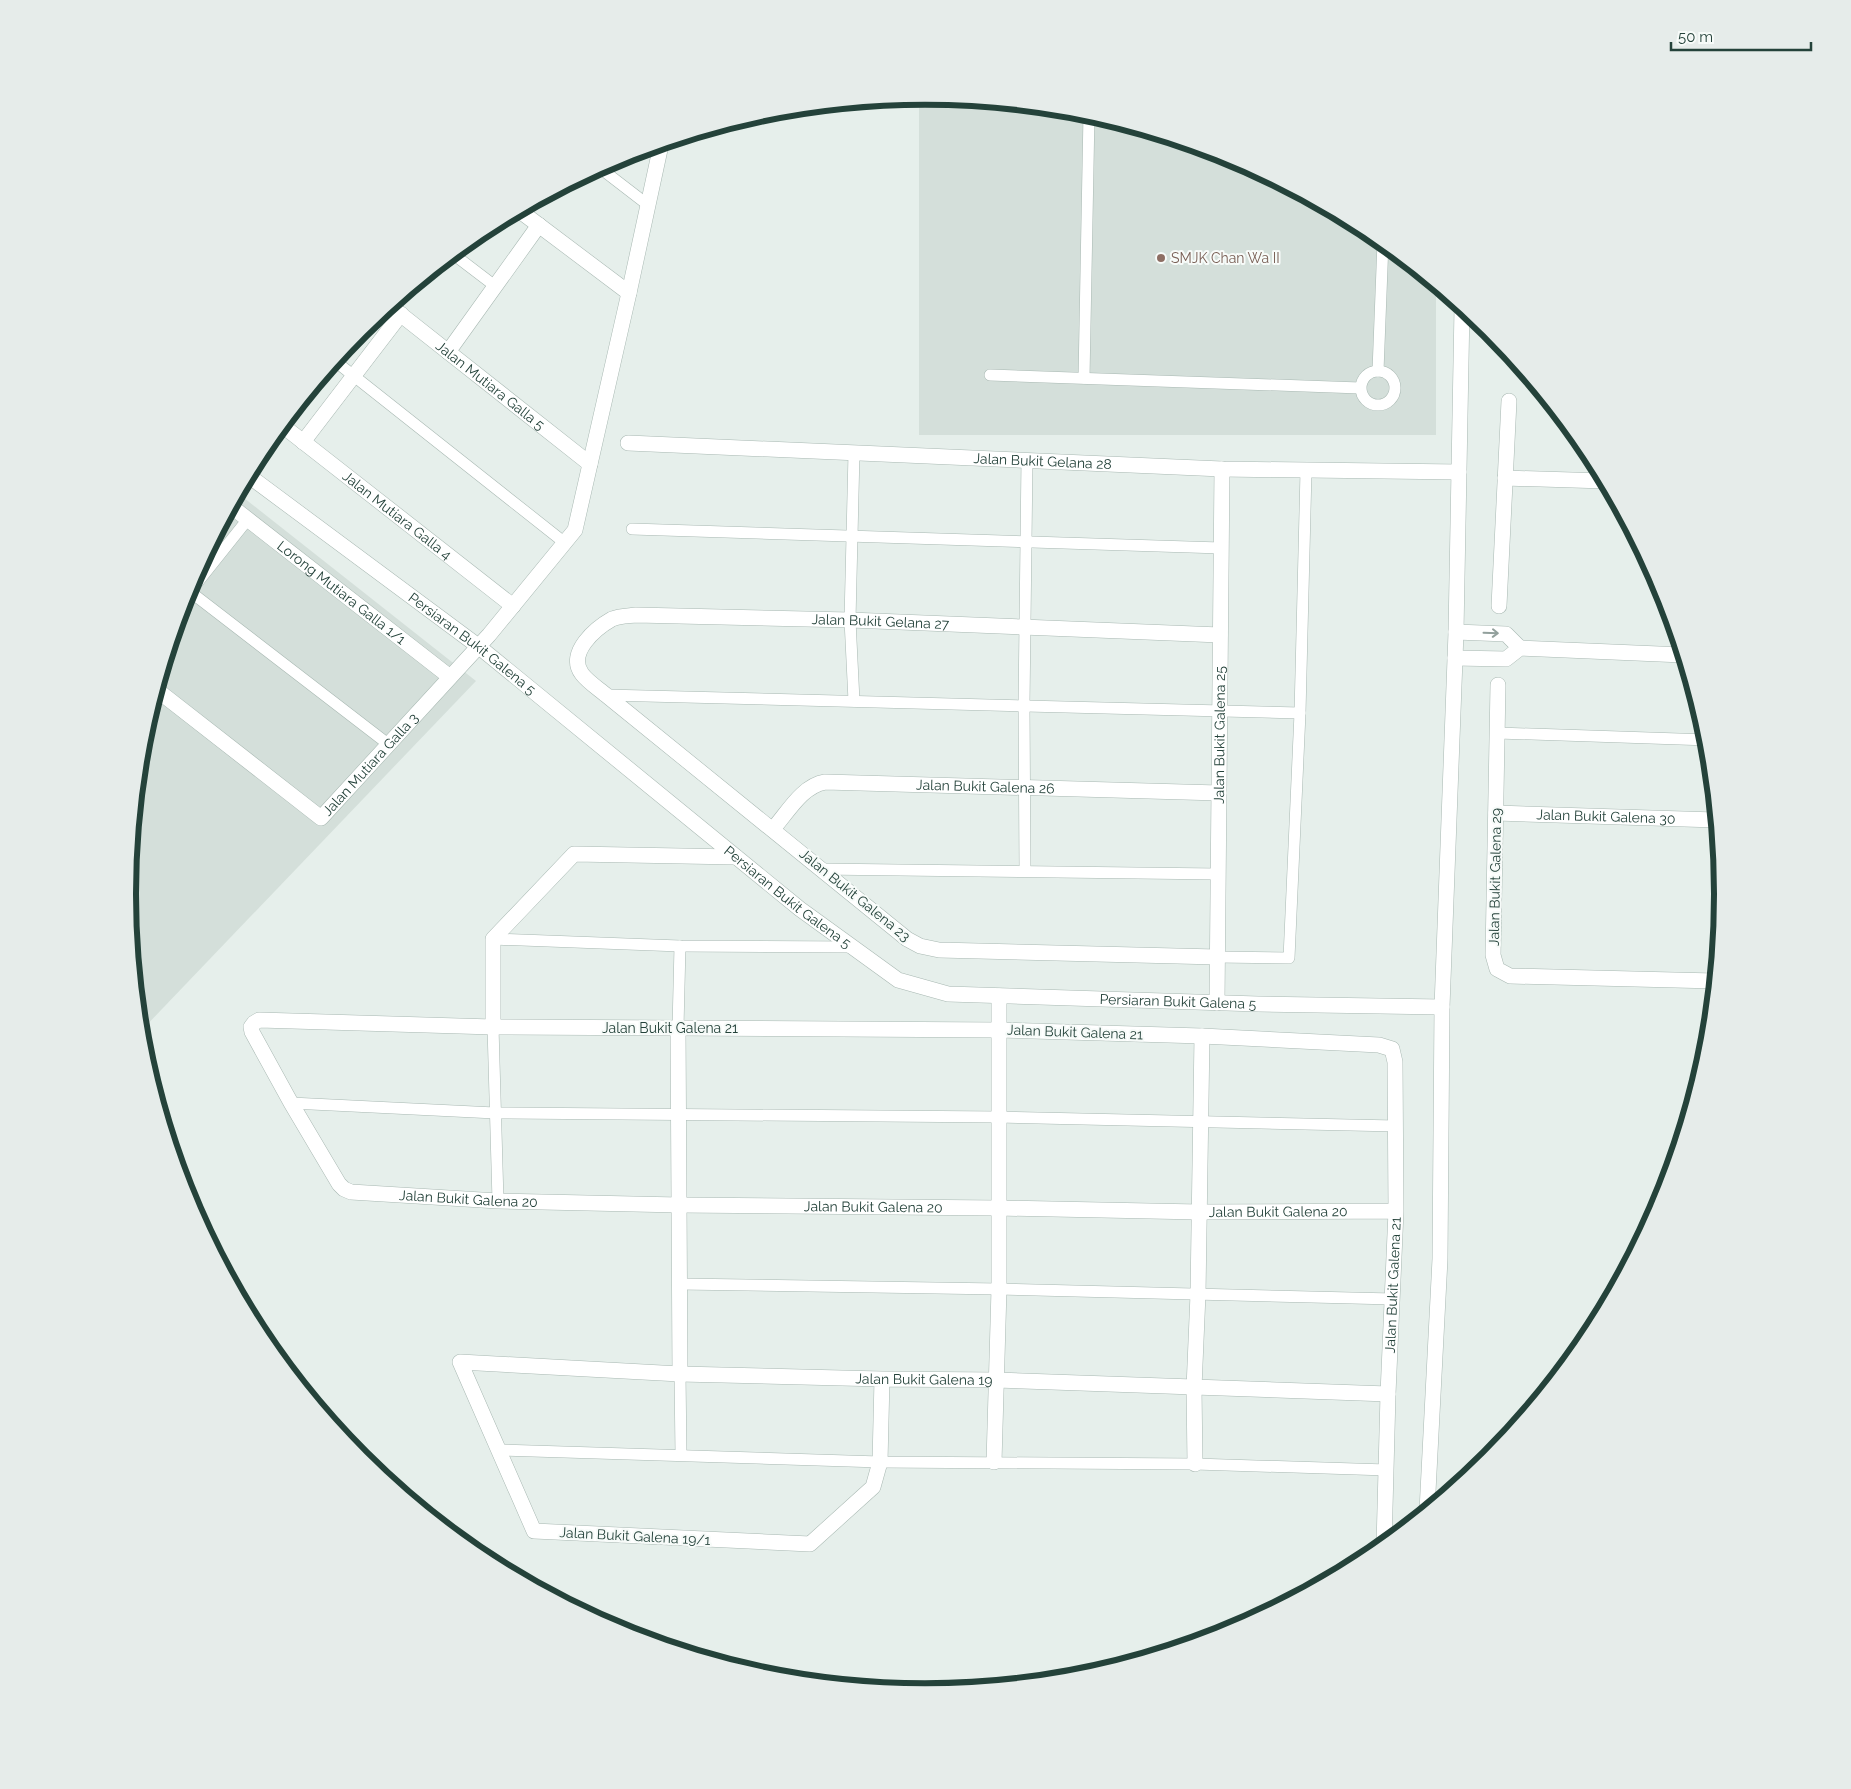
<svg xmlns="http://www.w3.org/2000/svg" width="1851" height="1789" font-family="Raleway,sans-serif">
<style>
.built{fill:#d4dfda}
.lines{fill:none;stroke-linecap:round;stroke-linejoin:round}
.service-casing{stroke:#a8b8b2;stroke-width:12}
.minor-casing{stroke:#a8b8b2;stroke-width:16}
.service{stroke:#fff;stroke-width:11}
.minor{stroke:#fff;stroke-width:15}
.oneway{stroke:#92a09c}
.education-dot{fill:#8d6e63;stroke:#f7fbf9;stroke-width:2}
.labels{text-anchor:middle;stroke-width:4;stroke-linejoin:round;paint-order:stroke}
.education-label{font-size:14px;fill:#785e54;stroke:#f7fbf9;text-anchor:start}
.street-label{font-size:14px;fill:#24423a;stroke:#f7fbf9}
.rim{fill:none;stroke:#24423a;stroke-width:6}
</style>
<rect width="100%" height="100%" fill="#e6efeb"/>
<g class="built">
<path d="M926,96L1082,112L1231,157L1369,231L1436,286V435H919V97Z"/>
<path d="M239,494L476,681L141,1031L127,894L143,738L188,589Z"/>
</g>
<g class="lines">
<defs>
<g id="service">
<path d="M600,168L648,205"/>
<path d="M453,254L495,286"/>
<path d="M335,361L565,543"/>
<circle cx="1378" cy="388" r="17"/>
<path d="M1378,371L1383,242"/>
<path d="M990,375L1360,388"/>
<path d="M1084,378L1089,114"/>
<path d="M854,453L850,620L854,701"/>
<path d="M632,529L1221,548"/>
<path d="M188,590L388,744"/>
<path d="M185,598L248,519"/>
<path d="M606,695L1300,713"/>
<path d="M1498,733L1709,740"/>
<path d="M820,869L1218,874"/>
<path d="M1025,871L1024,705L1027,460"/>
<path d="M493,939L680,946L854,947"/>
<path d="M1217,957L1289,958L1300,713L1306,471"/>
<path d="M493,1027L498,1201"/>
<path d="M678,1028L680,946"/>
<path d="M291,1103L495,1113L999,1117L1396,1126"/>
<path d="M680,1284L999,1289L1393,1299"/>
<path d="M680,1374L681,1455"/>
<path d="M499,1450L880,1462L1195,1464L1387,1470"/>
</g>
<g id="minor">
<path d="M520,211L629,293"/>
<path id="s1" d="M390,306L590,464"/>
<path d="M448,352L539,225"/>
<path id="s2" d="M283,426L513,606"/>
<path d="M303,442L401,314"/>
<path id="s3" d="M628,443L1222,469L1459,472"/>
<path id="s4" d="M249,476L478,646L800,909L898,980L948,994L1258,1004L1442,1007"/>
<path d="M1505,478L1605,481"/>
<path id="s5" d="M232,507L450,677"/>
<path d="M1499,606L1509,401"/>
<path d="M1456,632L1506,634L1520,648"/>
<path d="M1455,658L1506,659L1520,648L1683,655"/>
<path d="M1498,685L1493,955L1497,969L1510,976L1715,981"/>
<path id="s6" d="M157,690L321,818L489,635L575,530L629,293L661,145"/>
<path id="s7" d="M1496,813L1716,820"/>
<path id="s8" d="M773,829C788,812 802,786 825,782L1219,793"/>
<path id="s9" d="M1217,957L939,950L920,946L907,939L606,695C599,689 588,682 582,674C566,653 596,628 612,619C619,616 628,616 636,615L850,620L1220,635"/>
<path id="s10" d="M1217,1003L1222,469"/>
<path d="M493,1027V939L574,854L736,857"/>
<path d="M678,1028L680,1374"/>
<path id="s11" d="M882,1379L880,1462L873,1487L810,1544L534,1531L460,1362L680,1374L882,1379L996,1380L1388,1394"/>
<path d="M994,1462L999,1289V996"/>
<path d="M1195,1464L1194,1388L1198,1294L1202,1036"/>
<path d="M1427,1511L1440,1259L1442,1007L1456,632L1462,308"/>
<path id="s12" d="M1384,1546L1388,1394L1396,1211L1395,1062L1392,1049L1379,1045L1202,1036L999,1030L493,1027L259,1020L254,1023L251,1027L252,1032L291,1103L339,1184L344,1189L351,1192L498,1201L679,1205L998,1208L1199,1212L1396,1211"/>
</g>
</defs>
<use href="#service" class="service-casing"/>
<use href="#minor" class="minor-casing"/>
<use href="#service" class="service"/>
<use href="#minor" class="minor"/>
</g>
<defs><path id="oneway-shaft" d="M-6 0H5M1.5-3L5.5 0L1.5 3" fill="none" stroke-width="1.6" stroke-linecap="round" stroke-linejoin="round" transform="scale(1.25)"/></defs>
<use class="oneway" href="#oneway-shaft" transform="translate(1491 633) rotate(2)"/>
<circle class="education-dot" cx="1161" cy="258" r="5"/>
<g class="labels">
<g class="education-label">
<text x="1171" y="263">SMJK Chan Wa II</text>
</g>
<g class="street-label">
<text dy="5" stroke="none"><textPath href="#s1" startOffset="128">Jalan Mutiara Galla 5</textPath></text>
<text dy="5" stroke="none"><textPath href="#s3" startOffset="415">Jalan Bukit Gelana 28</textPath></text>
<text dy="5" stroke="none"><textPath href="#s2" startOffset="145">Jalan Mutiara Galla 4</textPath></text>
<text dy="5" stroke="none"><textPath href="#s5" startOffset="139">Lorong Mutiara Galla 1/1</textPath></text>
<text dy="5" stroke="none"><textPath href="#s9" startOffset="1071">Jalan Bukit Gelana 27</textPath></text>
<text dy="5" stroke="none"><textPath href="#s4" startOffset="279">Persiaran Bukit Galena 5</textPath></text>
<text dy="5" stroke="none"><textPath href="#s10" startOffset="268">Jalan Bukit Galena 25</textPath></text>
<text dy="5" stroke="none"><textPath href="#s6" startOffset="281">Jalan Mutiara Galla 3</textPath></text>
<text dy="5" stroke="none"><textPath href="#s8" startOffset="232">Jalan Bukit Galena 26</textPath></text>
<text dy="5" stroke="none"><textPath href="#s7" startOffset="110">Jalan Bukit Galena 30</textPath></text>
<text transform="translate(1495 877) rotate(-89)" y="5">Jalan Bukit Galena 29</text>
<text transform="translate(855 895) rotate(39)" y="5">Jalan Bukit Galena 23</text>
<text dy="5" stroke="none"><textPath href="#s4" startOffset="684">Persiaran Bukit Galena 5</textPath></text>
<text dy="5" stroke="none"><textPath href="#s4" startOffset="1104">Persiaran Bukit Galena 5</textPath></text>
<text x="670" y="1033">Jalan Bukit Galena 21</text>
<text transform="translate(1075 1032) rotate(2)" y="5">Jalan Bukit Galena 21</text>
<text dy="5" stroke="none"><textPath href="#s12" startOffset="1955">Jalan Bukit Galena 20</textPath></text>
<text dy="5" stroke="none"><textPath href="#s12" startOffset="2360">Jalan Bukit Galena 20</textPath></text>
<text dy="5" stroke="none"><textPath href="#s12" startOffset="2765">Jalan Bukit Galena 20</textPath></text>
<text dy="5" stroke="none"><textPath href="#s12" startOffset="261">Jalan Bukit Galena 21</textPath></text>
<text dy="5" stroke="none"><textPath href="#s11" startOffset="1119">Jalan Bukit Galena 19</textPath></text>
<text transform="translate(635 1536) rotate(3)" y="5">Jalan Bukit Galena 19/1</text>
</g>
</g>
<path d="M0 0H1851V1789H0ZM136 894a789 789 0 1 1 1578 0a789 789 0 1 1-1578 0Z" fill="#e6ecea" fill-rule="evenodd"/>
<path class="rim" d="M136 894a789 789 0 1 1 1578 0a789 789 0 1 1-1578 0Z"/>
<path d="M1671 42v8h140v-8" fill="none" stroke="#24423a" stroke-width="2.5"/>
<text x="1678" y="42" font-size="15" fill="#24423a" stroke="#f7fbf9" stroke-width="4" paint-order="stroke">50 m</text>
</svg>
